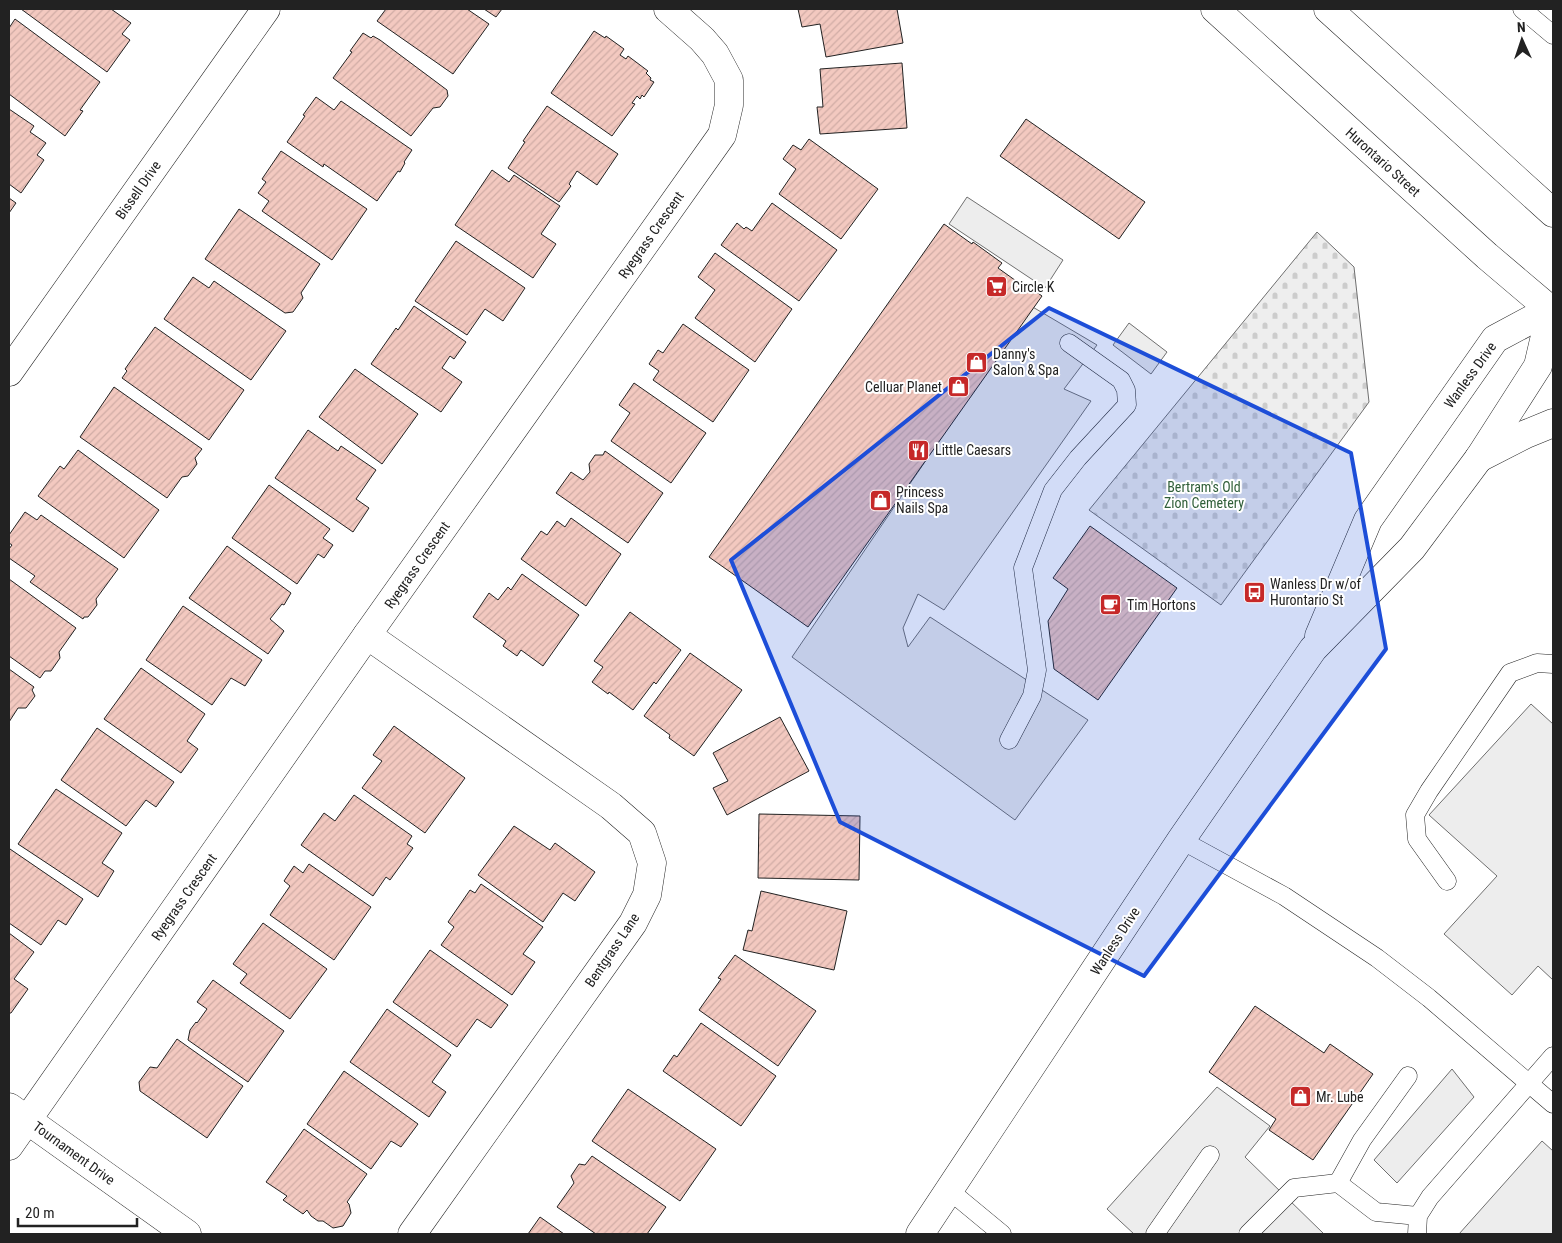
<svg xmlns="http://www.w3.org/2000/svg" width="1562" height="1243" font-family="'Roboto Condensed',sans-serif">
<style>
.cemetery{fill:url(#cemetery-stones);stroke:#6f6f6f}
.parking{fill:#ededed;stroke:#6f6f6f}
.building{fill:url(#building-hatch);stroke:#222}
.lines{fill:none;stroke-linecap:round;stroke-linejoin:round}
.lane-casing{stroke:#222;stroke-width:19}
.street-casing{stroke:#222;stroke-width:29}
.secondary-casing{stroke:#222;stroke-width:29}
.primary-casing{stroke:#222;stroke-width:29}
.lane{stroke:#fff;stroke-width:18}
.street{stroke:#fff;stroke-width:28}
.secondary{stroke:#fff;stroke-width:28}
.primary{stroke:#fff;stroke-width:28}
.marked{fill:#1d4ed8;fill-opacity:0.2;stroke:#1d4ed8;stroke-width:4;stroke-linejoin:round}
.labels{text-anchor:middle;stroke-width:4;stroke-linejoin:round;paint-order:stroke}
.street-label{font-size:14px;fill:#222;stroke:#fff}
.poi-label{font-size:14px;fill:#222;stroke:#fff;text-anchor:start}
.park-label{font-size:14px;fill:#2f5e38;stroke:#fff}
</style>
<defs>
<pattern id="cemetery-stones" width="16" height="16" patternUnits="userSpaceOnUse" patternTransform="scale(1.25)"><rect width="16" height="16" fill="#eee"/><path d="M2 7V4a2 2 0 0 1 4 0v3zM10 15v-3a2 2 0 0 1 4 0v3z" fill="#ccc"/></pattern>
<pattern id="building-hatch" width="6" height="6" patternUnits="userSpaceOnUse" patternTransform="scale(1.25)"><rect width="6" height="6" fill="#f3c9c0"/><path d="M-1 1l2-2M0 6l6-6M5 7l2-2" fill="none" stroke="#d0aca5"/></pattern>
</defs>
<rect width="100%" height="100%" fill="#fff"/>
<path class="cemetery" d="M1317,232L1354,267L1369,402L1221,605L1089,510Z"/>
<g class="parking">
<path d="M967,197L1063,260L1045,288L949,224Z"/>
<path d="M1031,306L1097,345L1064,389L1091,401L944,610L918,594L903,628L908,647L930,617L1088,720L1015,820L792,657Z"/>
<path d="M1129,323L1167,352L1151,374L1113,345Z"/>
<path d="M1531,704L1553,724V980L1538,966L1512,995L1444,934L1497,876L1429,815Z"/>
<path d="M1452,1069L1474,1097L1397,1183L1374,1160Z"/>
<path d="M1217,1087L1270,1126L1245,1157L1324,1234H1134L1107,1209Z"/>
<path d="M1542,1141L1553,1151V1234H1459Z"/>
</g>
<g class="building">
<path d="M21,9H111L131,23L122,34L130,40L107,72Z"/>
<path d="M386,9H467L489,24L453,74L377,21Z"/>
<path d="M484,9H502L496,17Z"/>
<path d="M798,9H897L903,43L826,57L820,24L802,27Z"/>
<path d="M15,19L100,82L80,110L83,111L65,136L9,94V28Z"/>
<path d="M594,31L605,38L606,36L624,49L620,55L626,59L628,56L648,71L646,73L651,78L650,80L654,82L644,97L642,95L640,99L637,96L632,103L635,104L612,136L551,93Z"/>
<path d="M363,33L371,38L373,36L380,40L447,90L448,96L440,107L433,108L411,136L333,78L352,52L350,51Z"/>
<path d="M902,63L907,128L820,134L817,107H823L820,69Z"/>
<path d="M316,97L334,110L341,101L412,150L404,162L405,163L400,172L398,171L377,201L324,164L323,167L287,142L305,116L303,115Z"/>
<path d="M547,106L618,154L597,185L577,171L569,184L571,186L559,202L508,168L525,142L523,141Z"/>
<path d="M9,109L34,126L30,132L46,143L37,155L44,160L21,193L9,184Z"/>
<path d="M1026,119L1145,202L1119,239L1000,156Z"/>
<path d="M809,139L878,189L841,239L779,194L796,169L783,159L793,145L801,150Z"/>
<path d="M281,151L367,209L332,260L262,211L269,201L258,193L266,182L262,179Z"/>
<path d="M492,170L509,182L514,175L560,206L541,234L556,244L533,278L455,225Z"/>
<path d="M9,198L16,203L9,213Z"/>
<path d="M772,203L837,250L799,301L721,245L737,223L744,229L746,227L752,231Z"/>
<path d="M239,209L320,264L301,293L303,298L293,312L285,313L205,259Z"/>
<path d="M944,224L972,244L973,242L1002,263L998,268L1026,288L1028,286L1042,296L808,627L709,557Z"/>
<path d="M456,241L525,288L503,321L485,309L467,335L415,301Z"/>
<path d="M715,253L792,309L755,362L695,318L715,290L698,277Z"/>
<path d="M193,277L209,288L214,281L286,331L251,380L164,319Z"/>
<path d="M414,306L466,342L454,359L450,356L442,368L462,382L441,412L371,364L396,328L398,330Z"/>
<path d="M683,324L749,370L713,422L653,380L659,371L649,364L658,350L663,353Z"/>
<path d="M155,327L244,390L209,440L122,378L127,371L125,369Z"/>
<path d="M355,369L418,414L382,464L319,417Z"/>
<path d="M634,383L706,433L671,483L611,441L630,413L619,405Z"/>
<path d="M114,387L202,449L195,458L197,464L188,476L182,477L167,498L80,437Z"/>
<path d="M308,430L338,451L341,446L376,470L356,499L369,508L353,532L275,478Z"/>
<path d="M78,450L159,510L124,558L38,496L60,466L64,469Z"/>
<path d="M605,451L663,493L628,543L556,493L571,472L583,480L590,472L589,464L595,455H603Z"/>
<path d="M269,485L330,529L323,538L333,545L324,558L318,554L297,584L232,538Z"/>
<path d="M25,512L37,520L41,515L118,569L96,599L97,605L88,617H84L83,619L30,582L35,576L9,558V549L12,545L9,543V535Z"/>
<path d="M571,518L621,554L586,606L521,559L541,531L547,535L557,521L565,527Z"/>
<path d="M1090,526L1177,588L1098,700L1054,669L1048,621L1068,589L1053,578Z"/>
<path d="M227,546L291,593L284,605L282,604L270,619L284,631L268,654L189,598Z"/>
<path d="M522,574L579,615L543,666L521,650L517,656L503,646L506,641L473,617L489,593L498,600L508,587L511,590Z"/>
<path d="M9,579L76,628L59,652L60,658L51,671H45L40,678L9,656Z"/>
<path d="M183,606L262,660L245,686L231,678L212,705L146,660Z"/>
<path d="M630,612L681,650L656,684L654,682L633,710L609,692L608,694L592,682L603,667L594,661Z"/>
<path d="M690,653L742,690L694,756L669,738L670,735L644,716Z"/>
<path d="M141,668L205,714L187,741L198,749L181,773L104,719Z"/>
<path d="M9,669L34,687L32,690L35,696L26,708H18L9,722Z"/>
<path d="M780,717L809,771L727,815L713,788L728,781L713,753Z"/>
<path d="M394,726L465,778L425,833L362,788L382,761L373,755Z"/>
<path d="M97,728L174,782L156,807L146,800L126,826L61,780Z"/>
<path d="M56,789L122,833L102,863L114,871L98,897L18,844Z"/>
<path d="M354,795L412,836L407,844L413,848L390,880L386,877L373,896L301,845L324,813L335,821Z"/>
<path d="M759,814L860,816L859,880L758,878Z"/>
<path d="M514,826L550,850L555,843L595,872L575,901L563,893L543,922L478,875Z"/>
<path d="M10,849L83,899L66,925L58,920L41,945L9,923V851Z"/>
<path d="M309,864L371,907L334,960L270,915L290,886L284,881L294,866L303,873Z"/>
<path d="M481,884L543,927L523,954L535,962L512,995L441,945L454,927L448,922L470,890L475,893Z"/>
<path d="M761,891L847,911L834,970L743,950L748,930L752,931Z"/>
<path d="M263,923L327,969L290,1019L240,983L247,974L233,964Z"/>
<path d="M9,933L34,952L14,979L28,989L11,1013H9Z"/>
<path d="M430,950L508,1005L491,1028L477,1019L457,1047L393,1002Z"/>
<path d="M735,955L816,1011L778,1066L699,1010L721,979L718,978Z"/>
<path d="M213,980L284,1031L248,1082L188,1040L190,1030L196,1022L197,1023L207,1009L197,1002Z"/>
<path d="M1255,1006L1324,1053L1330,1044L1373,1074L1313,1160L1269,1130L1276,1119L1209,1072Z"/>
<path d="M387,1009L451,1055L432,1082L446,1092L429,1117L350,1062Z"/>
<path d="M701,1023L776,1076L741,1126L663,1071L674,1055L677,1057Z"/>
<path d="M177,1039L243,1086L207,1138L140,1091L139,1082L150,1067L157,1068Z"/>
<path d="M344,1071L418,1124L401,1147L391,1141L371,1169L307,1124Z"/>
<path d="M628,1089L716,1149L680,1201L592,1141Z"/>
<path d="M304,1129L367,1174L347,1202L349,1204L351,1213L343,1226L333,1228L323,1221H318L311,1216L307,1210L303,1214L283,1200L287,1196L266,1182Z"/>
<path d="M592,1156L666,1207L647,1234H596L557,1207L574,1183L571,1176L579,1164L585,1165Z"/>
<path d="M540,1217L564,1234H528Z"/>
</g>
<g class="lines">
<defs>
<g id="lane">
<path d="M1522,9L1553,35"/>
<path d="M1009,740L1032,696L1037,670L1023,568L1053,490L1078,458L1127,405L1126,390L1121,380L1069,343"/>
<path d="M1181,840L1284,896L1377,958L1429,998L1553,1104"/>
<path d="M1447,881L1417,839L1415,815L1429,791L1510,673L1537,663L1553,664"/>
<path d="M1338,1183L1362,1140L1408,1076"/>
<path d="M950,1191L1002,1234"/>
<path d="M1155,1234L1210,1155"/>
<path d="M1248,1234L1294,1188L1338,1183L1376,1212L1418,1216"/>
<path d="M1417,1234L1418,1216L1430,1197L1553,1056"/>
</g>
<g id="street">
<path d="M9,372L266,9"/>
<path d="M367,635L611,806L642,833L652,863L647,895L633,923L412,1234"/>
<path d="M9,1146L367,635L722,135L729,105V80L715,54L702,39L668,9"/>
</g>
<g id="secondary">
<path d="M1319,636L1368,520L1495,339L1553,308"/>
<path d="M9,1107L187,1234"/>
<path d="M920,1234L1181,840L1313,649L1412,548L1479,458L1538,366L1551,310"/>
</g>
<g id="primary">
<path d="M1215,9L1487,256L1553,312"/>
<path d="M1328,9L1553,213"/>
<path d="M1479,458L1526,434L1553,423"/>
</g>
</defs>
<use href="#lane" class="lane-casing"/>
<use href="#street" class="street-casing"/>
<use href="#secondary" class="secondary-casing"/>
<use href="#primary" class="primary-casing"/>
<use href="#lane" class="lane"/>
<use href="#street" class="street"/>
<use href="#secondary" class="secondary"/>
<use href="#primary" class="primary"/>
</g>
<path class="marked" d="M1049,308L1351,453L1386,649L1144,976L840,822L731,560Z"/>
<defs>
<symbol id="supermarket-square" viewBox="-11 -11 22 22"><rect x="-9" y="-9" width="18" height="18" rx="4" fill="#c62828" stroke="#fff"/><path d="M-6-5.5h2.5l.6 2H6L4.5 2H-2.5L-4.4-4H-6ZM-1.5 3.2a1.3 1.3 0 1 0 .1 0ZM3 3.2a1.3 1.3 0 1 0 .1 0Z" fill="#fff"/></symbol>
<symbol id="shop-square" viewBox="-11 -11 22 22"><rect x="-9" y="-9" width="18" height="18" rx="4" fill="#c62828" stroke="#fff"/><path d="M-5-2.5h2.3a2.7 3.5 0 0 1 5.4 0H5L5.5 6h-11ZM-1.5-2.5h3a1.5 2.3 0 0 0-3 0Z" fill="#fff"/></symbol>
<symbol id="restaurant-square" viewBox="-11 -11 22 22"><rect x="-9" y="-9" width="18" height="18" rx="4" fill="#c62828" stroke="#fff"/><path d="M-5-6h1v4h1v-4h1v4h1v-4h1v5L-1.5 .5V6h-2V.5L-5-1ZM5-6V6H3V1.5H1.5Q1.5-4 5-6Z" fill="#fff"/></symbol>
<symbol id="bus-square" viewBox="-11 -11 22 22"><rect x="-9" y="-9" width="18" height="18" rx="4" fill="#c62828" stroke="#fff"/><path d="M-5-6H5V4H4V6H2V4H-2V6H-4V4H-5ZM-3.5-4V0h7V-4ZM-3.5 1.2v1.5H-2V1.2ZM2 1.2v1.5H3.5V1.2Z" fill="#fff"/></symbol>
<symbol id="cafe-square" viewBox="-11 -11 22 22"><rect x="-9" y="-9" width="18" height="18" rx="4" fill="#c62828" stroke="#fff"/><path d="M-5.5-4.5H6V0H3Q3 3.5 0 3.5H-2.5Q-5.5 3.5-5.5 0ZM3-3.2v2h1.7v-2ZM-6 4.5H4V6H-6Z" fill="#fff"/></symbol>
</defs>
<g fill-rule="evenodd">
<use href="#supermarket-square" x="984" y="274" width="25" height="25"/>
<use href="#shop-square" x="964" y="350" width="25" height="25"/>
<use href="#shop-square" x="946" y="374" width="25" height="25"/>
<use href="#restaurant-square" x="906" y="438" width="25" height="25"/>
<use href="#shop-square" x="868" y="488" width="25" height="25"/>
<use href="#bus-square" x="1242" y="580" width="25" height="25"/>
<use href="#cafe-square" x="1098" y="592" width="25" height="25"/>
<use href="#shop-square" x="1288" y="1084" width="25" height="25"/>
</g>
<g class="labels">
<g class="street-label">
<text transform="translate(1383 162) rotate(42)" y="5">Hurontario Street</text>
<text transform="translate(138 190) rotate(-55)" y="5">Bissell Drive</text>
<text transform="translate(651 235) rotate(-55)" y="5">Ryegrass Crescent</text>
<text transform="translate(1470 375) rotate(-54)" y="5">Wanless Drive</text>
<text transform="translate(417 565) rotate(-55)" y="5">Ryegrass Crescent</text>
<text transform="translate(184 897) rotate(-55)" y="5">Ryegrass Crescent</text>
<text transform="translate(1115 941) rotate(-57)" y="5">Wanless Drive</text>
<text transform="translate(612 950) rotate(-56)" y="5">Bentgrass Lane</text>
<text transform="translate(74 1153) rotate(36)" y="5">Tournament Drive</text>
</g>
<g class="poi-label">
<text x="1012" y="292">Circle K</text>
<text x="993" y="359">Danny's<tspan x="993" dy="16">Salon &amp; Spa</tspan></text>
<text x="942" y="392" text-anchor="end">Celluar Planet</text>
<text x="935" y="455">Little Caesars</text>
<text x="896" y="497">Princess<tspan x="896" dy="16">Nails Spa</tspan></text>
<text x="1270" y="589">Wanless Dr w/of<tspan x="1270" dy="16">Hurontario St</tspan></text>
<text x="1127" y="610">Tim Hortons</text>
<text x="1316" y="1102">Mr. Lube</text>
</g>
<g class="park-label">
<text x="1204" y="492">Bertram's Old<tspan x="1204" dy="16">Zion Cemetery</tspan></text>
</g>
</g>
<rect width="1562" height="1243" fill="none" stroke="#222222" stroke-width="20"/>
<g transform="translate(1522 40) rotate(357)" stroke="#ffffff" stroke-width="4" paint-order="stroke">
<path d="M0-4L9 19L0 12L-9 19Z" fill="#222222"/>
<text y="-8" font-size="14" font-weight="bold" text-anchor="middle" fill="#222222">N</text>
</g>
<path d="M18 1218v8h119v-8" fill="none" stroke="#222222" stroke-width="2.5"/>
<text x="25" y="1218" font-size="15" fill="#222222" stroke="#ffffff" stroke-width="4" paint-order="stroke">20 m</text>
</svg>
